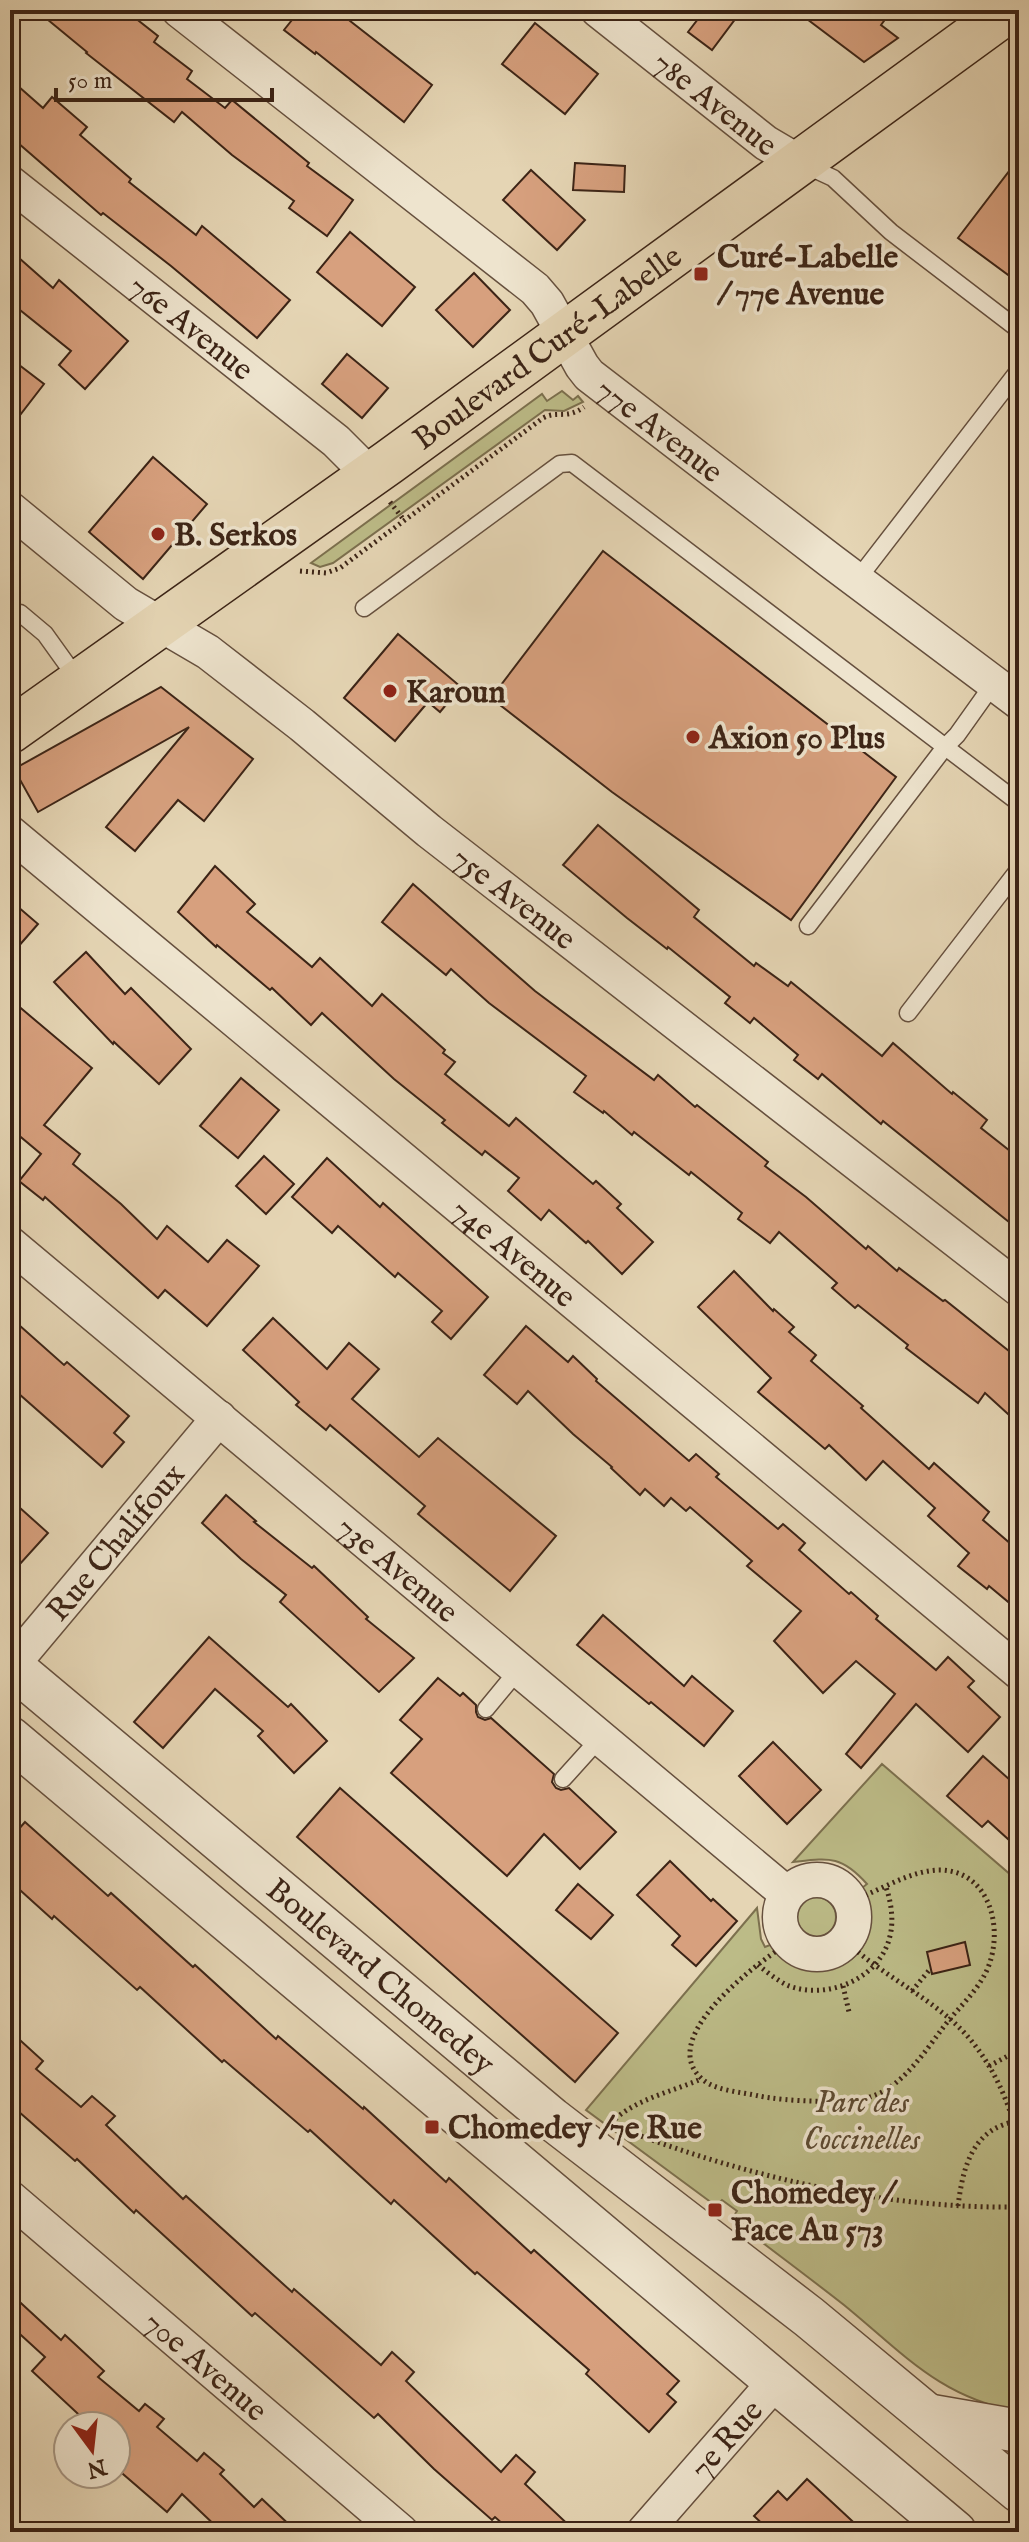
<svg xmlns="http://www.w3.org/2000/svg" width="1029" height="2542" font-family="'IM FELL English',serif">
<style>
.green{fill:#bcbb87;stroke:#7c704e;stroke-width:2}
.building{fill:#d7a07e;stroke:#3c2416;stroke-width:2}
.lines{fill:none;stroke-linecap:round;stroke-linejoin:round}
.service-casing{stroke:#66503e;stroke-width:19}
.minor-casing{stroke:#66503e;stroke-width:37}
.tertiary-casing{stroke:#66503e;stroke-width:45}
.primary-casing{stroke:#3c2416;stroke-width:47}
.path{stroke:#3c2416;stroke-width:5;stroke-dasharray:2 4;stroke-linecap:butt}
.service{stroke:#eee4ce;stroke-width:16}
.minor{stroke:#eee4ce;stroke-width:34}
.tertiary{stroke:#eee4ce;stroke-width:42}
.primary{stroke:#e5d5b4;stroke-width:44}
.poi-dot{fill:#8f2418;stroke:#eee4ce;stroke-width:3}
.labels{text-anchor:middle;stroke-width:7;stroke-linejoin:round;paint-order:stroke}
.street-label{font-size:32px;fill:#3c2416;stroke:#eee4ce}
.poi-label{font-size:32px;font-weight:bold;fill:#3c2416;stroke:#eee4ce;text-anchor:start}
.park-label{font-size:32px;font-style:italic;fill:#5c4a32;stroke:#eee4ce}
</style>
<rect width="100%" height="100%" fill="#e5d5b4"/>
<filter id="stains"><feTurbulence type="fractalNoise" baseFrequency=".0025" numOctaves="4"/><feColorMatrix values="0 0 0 0 .2 0 0 0 0 .09 0 0 0 0 .02 0 0 0 .5 -.17"/></filter>
<radialGradient id="worn" r=".72"><stop offset=".6" stop-color="#630" stop-opacity="0"/><stop offset="1" stop-color="#630" stop-opacity=".3"/></radialGradient>
<g class="green">
<path d="M562,391L573,400L578,396L583,402L564,411L545,410L333,563L320,567L311,563L542,394L547,401Z"/>
<path d="M882,1764L1019,1882V2412C939,2397 904,2354 844,2305C807,2276 769,2248 732,2219L737,2211L722,2200L716,2206L586,2110L757,1908L761,1939L765,1947L770,1945C811,2001 897,1957 862,1888L867,1884C841,1855 829,1858 793,1862Z"/>
<circle cx="816" cy="1917" r="20"/>
</g>
<g class="building">
<path d="M36,10H125L158,36L154,42L192,71L187,79L225,108L232,100L309,163L307,166L353,200L327,236L289,208L294,201L232,155L182,112L174,122L86,53L87,52Z"/>
<path d="M300,10H336L432,85L404,122L316,52L315,54L284,30Z"/>
<path d="M705,10H742L712,50L688,32Z"/>
<path d="M795,10H892L881,25L898,38L864,62Z"/>
<path d="M535,23L598,74L565,114L502,64Z"/>
<path d="M10,79L43,108L52,97L87,127L80,135L131,179L129,182L196,235L202,226L290,300L257,338L171,266L103,213L101,215L10,136Z"/>
<path d="M1019,158V283L958,238Z"/>
<path d="M575,163L625,166L624,192L573,190Z"/>
<path d="M531,170L585,220L557,250L503,200Z"/>
<path d="M350,232L415,287L382,326L317,272Z"/>
<path d="M10,250L53,288L59,280L128,341L85,389L59,365L71,351L10,302Z"/>
<path d="M474,273L510,310L473,347L436,310Z"/>
<path d="M347,354L388,388L362,418L322,384Z"/>
<path d="M10,358L44,384L10,428Z"/>
<path d="M153,457L207,504L143,579L89,532Z"/>
<path d="M603,551L896,777L791,920L612,792L491,698Z"/>
<path d="M398,634L461,687L440,712L428,702L395,741L344,698Z"/>
<path d="M161,687L253,759L204,821L178,800L135,851L106,827L189,727L38,812L14,769Z"/>
<path d="M598,825L699,910L694,917L754,966L756,963L788,986L791,982L882,1056L893,1043L952,1094L953,1092L987,1120L981,1128L1019,1158V1230L883,1121L881,1124L822,1074L818,1079L794,1060L798,1055L754,1018L750,1023L725,1003L730,997L668,947L667,949L627,918L563,865Z"/>
<path d="M215,866L255,904L247,912L312,967L320,958L372,1006L382,994L445,1050L443,1053L455,1062L445,1074L509,1126L516,1118L593,1184L596,1181L621,1204L617,1208L653,1242L622,1274L588,1241L586,1243L549,1210L541,1220L508,1191L519,1178L485,1151L482,1155L442,1123L445,1120L394,1079L322,1013L311,1025L272,988L270,990L217,945L216,947L178,912Z"/>
<path d="M413,884L535,991L654,1080L658,1075L695,1107L697,1105L768,1162L765,1166L806,1197L866,1249L868,1246L897,1271L899,1268L943,1301L945,1300L1019,1359V1424L985,1393L978,1403L906,1348L908,1345L858,1305L855,1308L832,1288L837,1283L779,1232L770,1243L738,1219L742,1213L691,1172L689,1175L634,1132L632,1135L604,1111L603,1113L574,1092L586,1076L489,1003L451,969L446,975L382,922Z"/>
<path d="M10,900L38,924L10,956Z"/>
<path d="M86,952L125,994L131,988L191,1049L159,1084L114,1042L113,1044L54,982Z"/>
<path d="M10,999L92,1068L44,1125L80,1154L73,1164L121,1204L157,1239L167,1226L208,1262L227,1240L259,1266L207,1326L165,1290L158,1298L45,1197L43,1200L19,1181L41,1154L10,1128Z"/>
<path d="M241,1078L279,1110L238,1158L200,1126Z"/>
<path d="M264,1156L294,1184L266,1214L236,1186Z"/>
<path d="M327,1158L380,1207L383,1203L488,1297L451,1339L432,1322L442,1311L398,1273L395,1277L338,1226L332,1233L292,1197Z"/>
<path d="M734,1271L773,1311L774,1309L794,1327L789,1332L816,1355L811,1361L863,1406L861,1408L929,1469L934,1463L989,1512L983,1520L1019,1551V1611L989,1586L987,1589L958,1566L969,1553L928,1516L935,1508L883,1461L866,1480L829,1445L825,1449L758,1392L771,1378L698,1307Z"/>
<path d="M10,1317L64,1365L67,1362L129,1416L114,1433L124,1442L102,1467L10,1386Z"/>
<path d="M273,1318L327,1369L349,1343L379,1369L352,1399L419,1457L438,1438L556,1536L510,1591L418,1514L425,1506L330,1425L326,1430L296,1405L299,1402L243,1350Z"/>
<path d="M526,1326L568,1362L573,1356L597,1379L596,1381L689,1461L696,1454L719,1474L716,1477L778,1529L783,1524L805,1543L799,1550L849,1594L851,1592L878,1616L876,1619L936,1670L948,1657L974,1681L968,1687L1000,1717L968,1752L916,1704L861,1768L846,1754L895,1694L856,1661L823,1693L774,1641L801,1611L747,1566L752,1561L690,1507L686,1511L671,1498L664,1506L645,1489L640,1495L611,1468L612,1467L573,1434L528,1391L517,1404L484,1375Z"/>
<path d="M226,1495L256,1521L254,1522L312,1568L314,1566L368,1617L366,1619L414,1658L379,1692L280,1602L286,1595L241,1559L202,1523Z"/>
<path d="M10,1499L48,1533L10,1575Z"/>
<path d="M603,1615L684,1686L692,1676L733,1711L704,1746L651,1702L649,1704L577,1645Z"/>
<path d="M209,1637L288,1707L291,1704L327,1741L294,1773L258,1736L263,1731L215,1689L163,1748L134,1722Z"/>
<path d="M438,1678L460,1696L463,1693L476,1705V1712L478,1717L485,1720L491,1718L554,1774L552,1782L556,1788L561,1790L569,1788L616,1832L580,1869L544,1834L507,1876L391,1773L422,1739L400,1720Z"/>
<path d="M773,1742L821,1790L787,1824L739,1776Z"/>
<path d="M983,1756L1019,1788V1849L988,1821L982,1827L947,1796Z"/>
<path d="M340,1788L618,2033L575,2082L297,1837Z"/>
<path d="M25,1822L108,1896L111,1893L193,1967L195,1965L276,2039L278,2036L363,2109L364,2107L446,2182L449,2178L531,2253L534,2250L679,2381L667,2394L676,2402L649,2432L586,2374L589,2370L477,2272L475,2274L394,2200L391,2204L310,2130L308,2132L224,2060L222,2062L140,1987L137,1990L54,1916L52,1919L10,1881V1839Z"/>
<path d="M670,1861L711,1901L713,1899L737,1921L696,1966L672,1945L680,1936L637,1895Z"/>
<path d="M578,1884L613,1915L591,1939L556,1910Z"/>
<path d="M965,1942L970,1965L932,1974L927,1952Z"/>
<path d="M10,2031L43,2061L36,2069L81,2107L92,2096L115,2116L106,2125L183,2199L186,2196L292,2292L294,2289L381,2365L392,2352L414,2372L406,2381L501,2472L516,2455L535,2472L525,2484L576,2532H512L495,2517L492,2520L434,2469L378,2414L374,2418L255,2313L252,2316L136,2210L134,2213L77,2159L75,2161L10,2104Z"/>
<path d="M10,2293L61,2340L65,2335L104,2371L98,2377L139,2411L145,2404L164,2419L157,2427L197,2461L204,2453L224,2470L220,2474L254,2507L262,2499L297,2532H222L182,2494L167,2512L116,2468V2426H91L32,2371L45,2357L10,2325Z"/>
<path d="M807,2479L864,2532H771L754,2516L778,2491L787,2500Z"/>
</g>
<g class="lines">
<defs>
<g id="service">
<path d="M805,165L833,178L891,232L1019,330"/>
<path d="M857,580L1019,370"/>
<path d="M364,608L560,464L572,463L1019,803"/>
<path d="M20,613L45,634L78,680"/>
<path d="M808,926L945,747L957,735L994,683"/>
<path d="M908,1013L1019,869"/>
<path d="M486,1709L519,1669"/>
<path d="M563,1779L600,1738"/>
</g>
<g id="minor">
<path id="s1" d="M179,10L535,289L547,303L582,366L589,375L831,561L1019,702"/>
<path id="s2" d="M598,10L766,143L800,163"/>
<path id="s3" d="M10,183L336,441L371,476"/>
<path id="s4" d="M10,509L126,604L208,652L302,725L429,831L1019,1289"/>
<path id="s5" d="M10,833L1019,1672"/>
<path id="s6" d="M10,1244L787,1894"/>
<path id="s7" d="M11,1666L219,1418"/>
<circle cx="817" cy="1917" r="37"/>
<path id="s8" d="M10,2198L401,2532"/>
<path id="s9" d="M644,2532L776,2381"/>
</g>
<g id="tertiary">
<path id="s10" d="M10,1665L552,2119L809,2317L1019,2491"/>
<path d="M10,1738L955,2532"/>
<path d="M932,2416L1019,2431"/>
</g>
<g id="primary">
<path id="s11" d="M10,731L389,462L1009,10"/>
</g>
</defs>
<use href="#service" class="service-casing"/>
<use href="#minor" class="minor-casing"/>
<use href="#tertiary" class="tertiary-casing"/>
<use href="#primary" class="primary-casing"/>
<g class="path">
<path d="M390,502L404,520"/>
<path d="M300,571L326,573L340,568L543,418C558,410 566,420 584,407"/>
<path d="M775,1952C748,1971 659,2039 701,2078C714,2091 742,2092 759,2096C784,2101 849,2105 873,2096C902,2086 924,2053 942,2029C956,2010 976,1993 986,1972C1005,1933 992,1871 940,1870C915,1870 889,1885 866,1895"/>
<path d="M858,1952C887,1976 921,1994 950,2019C983,2047 1005,2089 1016,2131"/>
<path d="M758,1965C767,1972 778,1981 789,1986C828,2000 880,1979 890,1936C894,1920 891,1902 886,1887"/>
<path d="M843,1986L849,2012"/>
<path d="M912,1991L931,1968"/>
<path d="M989,2066L1019,2050"/>
<path d="M611,2123C634,2099 672,2092 701,2079"/>
<path d="M630,2132C753,2178 886,2209 1019,2207"/>
<path d="M958,2206C963,2166 973,2127 1019,2121"/>
</g>
<use href="#service" class="service"/>
<use href="#minor" class="minor"/>
<use href="#tertiary" class="tertiary"/>
<use href="#primary" class="primary"/>
</g>
<g class="poi-dot">
<rect x="693" y="266" width="16" height="16" rx="4"/>
<circle cx="158" cy="534" r="8"/>
<circle cx="390" cy="691" r="8"/>
<circle cx="693" cy="737" r="8"/>
<rect x="424" y="2119" width="16" height="16" rx="4"/>
<rect x="707" y="2202" width="16" height="16" rx="4"/>
</g>
<g class="labels">
<g class="street-label">
<text dy="11" stroke="none"><textPath href="#s2" startOffset="150">78e Avenue</textPath></text>
<text dy="11" stroke="none"><textPath href="#s3" startOffset="232">76e Avenue</textPath></text>
<text dy="11" stroke="none"><textPath href="#s11" startOffset="660">Boulevard Curé-Labelle</textPath></text>
<text dy="11" stroke="none"><textPath href="#s1" startOffset="644">77e Avenue</textPath></text>
<text dy="11" stroke="none"><textPath href="#s4" startOffset="638">75e Avenue</textPath></text>
<text dy="11" stroke="none"><textPath href="#s5" startOffset="656">74e Avenue</textPath></text>
<text dy="11" stroke="none"><textPath href="#s7" startOffset="162">Rue Chalifoux</textPath></text>
<text dy="11" stroke="none"><textPath href="#s6" startOffset="506">73e Avenue</textPath></text>
<text dy="11" stroke="none"><textPath href="#s10" startOffset="484">Boulevard Chomedey</textPath></text>
<text dy="11" stroke="none"><textPath href="#s8" startOffset="258">70e Avenue</textPath></text>
<text dy="11" stroke="none"><textPath href="#s9" startOffset="124">7e Rue</textPath></text>
</g>
<g class="poi-label">
<text x="717" y="267">Curé-Labelle<tspan x="717" dy="37">/ 77e Avenue</tspan></text>
<text x="174" y="545">B. Serkos</text>
<text x="406" y="702">Karoun</text>
<text x="709" y="748">Axion 50 Plus</text>
<text x="448" y="2138">Chomedey /7e Rue</text>
<text x="731" y="2203">Chomedey /<tspan x="731" dy="37">Face Au 573</tspan></text>
</g>
<g class="park-label">
<text x="862" y="2112">Parc des<tspan x="862" dy="37">Coccinelles</tspan></text>
</g>
</g>
<rect width="1029" height="2542" fill="none" stroke="#e5d5b4" stroke-width="40"/>
<rect x="12" y="12" width="1005" height="2518" fill="none" stroke="#3c2416" stroke-width="4"/>
<rect x="20" y="20" width="989" height="2502" fill="none" stroke="#3c2416" stroke-width="2"/>
<g transform="translate(92 2450) rotate(165)"><circle r="38" fill="#eee4ce" stroke="#a79784" stroke-width="2"/>
<path d="M0-6L14 30L0 20L-14 30Z" fill="#8f2418"/>
<text y="-12" font-size="22" font-weight="bold" text-anchor="middle" fill="#3c2416">N</text>
</g>
<path d="M56 88v12h216v-12" fill="none" stroke="#3c2416" stroke-width="4"/>
<text x="68" y="88" font-size="24" fill="#3c2416" stroke="#eee4ce" stroke-width="6" paint-order="stroke">50 m</text>
<rect width="100%" height="100%" filter="url(#stains)"/>
<rect width="100%" height="100%" fill="url(#worn)"/>
</svg>
